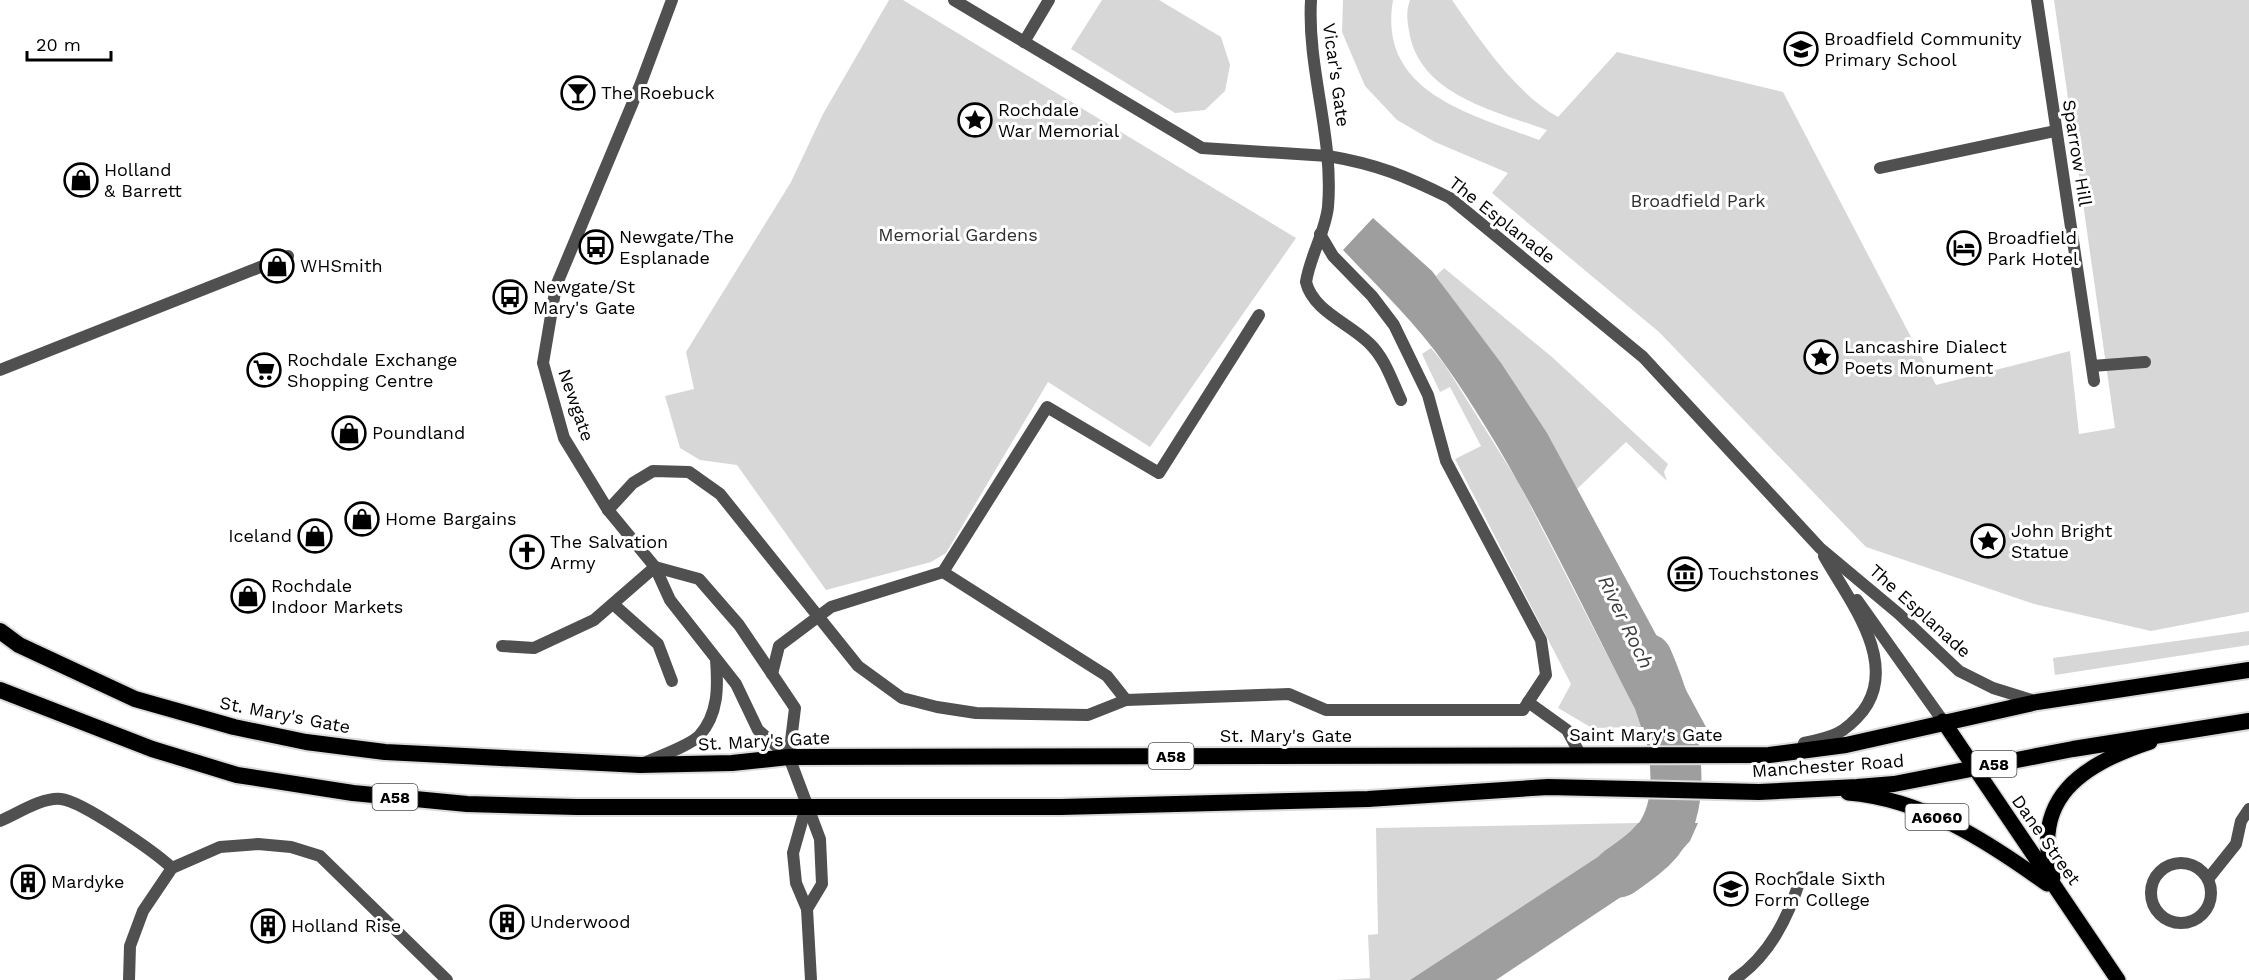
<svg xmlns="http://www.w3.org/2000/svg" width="2249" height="980" font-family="'Work Sans',sans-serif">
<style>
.green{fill:#d7d7d7}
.water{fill:#9e9e9e}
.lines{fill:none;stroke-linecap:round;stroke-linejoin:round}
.river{stroke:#9e9e9e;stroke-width:51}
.primary-casing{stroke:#dbdbdb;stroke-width:18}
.trunk-casing{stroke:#dbdbdb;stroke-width:20}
.service{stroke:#505050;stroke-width:12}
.pedestrian{stroke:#505050;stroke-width:12}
.minor{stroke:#505050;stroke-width:12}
.primary{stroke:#000;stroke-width:15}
.trunk{stroke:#000;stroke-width:16}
.labels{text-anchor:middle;stroke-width:6;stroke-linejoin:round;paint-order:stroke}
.shield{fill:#fff;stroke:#4c4c4c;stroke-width:1.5}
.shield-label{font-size:16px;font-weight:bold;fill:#000}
.poi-label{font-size:18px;fill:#000;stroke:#fff;text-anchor:start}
.street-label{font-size:18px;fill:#000;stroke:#fff}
.park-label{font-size:18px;fill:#2e2e2e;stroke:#fff}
.water-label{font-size:20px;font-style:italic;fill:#3f3f3f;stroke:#fff}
</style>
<rect width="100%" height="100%" fill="#fff"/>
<g class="green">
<path d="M889,0H903L1296,238L1150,447L1048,382L946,553L931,562L826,590L737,465L700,460L680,448L665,396L694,389L686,352L791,182L823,114Z"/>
<path d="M1102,0H1159L1221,37L1230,65L1225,91L1205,110L1175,113L1071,49Z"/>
<path d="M1343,0H1393C1377,93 1472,114 1539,140L1547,130C1495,111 1419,95 1409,31C1407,19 1406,11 1410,0H1452C1480,40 1515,93 1558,117L1617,52L1783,92L1936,385L2070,351L2079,434L2115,428L2054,0H2249V612L2151,631L2034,604L1866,547L1659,332L1492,193L1508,173L1435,142L1397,120L1365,86L1342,32Z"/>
<path d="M1444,268L1552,357L1668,464L1664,472L1667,481L1626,442L1577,489C1536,414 1487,345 1436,276Z"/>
<path d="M1431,348L1445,365L1517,480L1635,709L1641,727L1592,728L1558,708L1571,684L1455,459L1481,446L1450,387L1440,392L1422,354Z"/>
<path d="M2249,631V645L2055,675L2053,658Z"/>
<path d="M1638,823L1622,841L1410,980H1335L1370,978L1368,935L1378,934L1376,828Z"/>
</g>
<g class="water">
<path d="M1373,218L1432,271L1501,363L1547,433L1706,727H1641L1635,709C1575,593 1521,473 1446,366C1417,324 1378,287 1343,250Z"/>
<path d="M1638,823H1698L1690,841L1666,867L1496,980H1410L1622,841Z"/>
</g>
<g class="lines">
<path class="river" d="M1619,872C1633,862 1647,853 1658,840C1694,793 1668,708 1647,659"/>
<defs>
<g id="primary">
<path d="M1943,721L2118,980"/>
<path d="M1848,793C1923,799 1987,841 2047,884"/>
<path d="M2053,877C2030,798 2083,764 2150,742"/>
</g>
<g id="trunk">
<path d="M0,631L19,645L135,699L234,727L306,742L385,752L640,765L732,763L789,757L1769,755L1846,745L2037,702L2249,670"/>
<path d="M0,690L152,749L237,775L353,793L467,804L576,807H1061L1368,799L1548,787L1759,792L1857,787L1894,784L2073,749L2249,721"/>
</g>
</defs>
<use href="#primary" class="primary-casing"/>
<use href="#trunk" class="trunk-casing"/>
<g class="service">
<path d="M1311,0C1307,69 1334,137 1328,207C1325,233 1310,256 1306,282C1313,311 1349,323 1369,343C1385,358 1392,381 1401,400"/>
<path d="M1880,168L2055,131"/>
<path d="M0,370L288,256"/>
<path d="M608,510L633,483L653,471L689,472L720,494L858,666L902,698L937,707L976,713L1088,715L1126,700L1289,694L1326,710H1523L1546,675L1541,640L1446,461L1428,395L1394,325L1372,296L1333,256L1320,234"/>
<path d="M943,572L1047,407L1159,473L1259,315"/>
<path d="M613,604L658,644L672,681"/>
<path d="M502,646L534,648L594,620L655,567"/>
<path d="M772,674L779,646L831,607L943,572L1107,676L1126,700"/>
<path d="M1528,702L1567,730L1580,754"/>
<circle cx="2181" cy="893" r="30"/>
<path d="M2208,879L2236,844L2241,821L2249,809"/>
<path d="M1734,980C1770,955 1788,918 1801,877"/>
</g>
<g class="pedestrian">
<path d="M954,0L1202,148L1328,156"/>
<path d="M1024,42L1049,0"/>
</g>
<g class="minor">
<path d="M672,0L641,83L556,286L543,363L564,438L608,510L655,567L670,600L736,684L758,730L789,757L820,839L822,884L807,909"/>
<path d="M2037,0L2094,381"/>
<path d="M1328,156C1376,164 1406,176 1450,198L1643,357L1820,548L1899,614L1959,671L1993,688L2035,701"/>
<path d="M2092,366L2145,362"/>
<path d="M655,567L699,579L739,625L795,708L789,757"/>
<path d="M1857,600L1943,721"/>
<path d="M1804,743C1833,737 1844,734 1863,711C1900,662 1848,599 1824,556"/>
<path d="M644,763C657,757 689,746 699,736C719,714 718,686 716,659"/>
<path d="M806,807L793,853L796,883L807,909L811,980"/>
<path d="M0,821C17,814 42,797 61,799C82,801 155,852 172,868"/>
<path d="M129,980L130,946L143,911L172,868L220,847L258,844L291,847L320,856L447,980"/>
</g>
<use href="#primary" class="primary"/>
<use href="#trunk" class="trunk"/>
</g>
<defs>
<symbol id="school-ring" viewBox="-11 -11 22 22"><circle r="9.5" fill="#fff" stroke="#000" stroke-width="1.5"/><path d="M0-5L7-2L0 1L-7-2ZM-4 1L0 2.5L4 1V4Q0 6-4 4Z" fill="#000"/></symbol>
<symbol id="bar-ring" viewBox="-11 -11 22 22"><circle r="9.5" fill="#fff" stroke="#000" stroke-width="1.5"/><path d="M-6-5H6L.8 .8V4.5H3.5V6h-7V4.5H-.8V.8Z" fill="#000"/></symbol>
<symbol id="sight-ring" viewBox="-11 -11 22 22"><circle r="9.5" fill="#fff" stroke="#000" stroke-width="1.5"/><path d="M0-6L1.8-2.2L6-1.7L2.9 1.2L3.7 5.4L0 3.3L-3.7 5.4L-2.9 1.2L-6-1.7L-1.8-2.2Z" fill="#000"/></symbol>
<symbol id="shop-ring" viewBox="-11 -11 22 22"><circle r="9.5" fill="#fff" stroke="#000" stroke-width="1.5"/><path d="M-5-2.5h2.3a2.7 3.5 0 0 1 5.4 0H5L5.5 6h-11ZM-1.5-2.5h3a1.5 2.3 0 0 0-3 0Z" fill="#000"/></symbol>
<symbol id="bus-ring" viewBox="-11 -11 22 22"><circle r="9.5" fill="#fff" stroke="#000" stroke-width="1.5"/><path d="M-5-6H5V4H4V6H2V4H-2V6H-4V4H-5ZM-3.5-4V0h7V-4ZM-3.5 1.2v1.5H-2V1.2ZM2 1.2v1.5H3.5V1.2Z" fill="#000"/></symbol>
<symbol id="hotel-ring" viewBox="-11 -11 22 22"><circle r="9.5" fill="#fff" stroke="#000" stroke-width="1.5"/><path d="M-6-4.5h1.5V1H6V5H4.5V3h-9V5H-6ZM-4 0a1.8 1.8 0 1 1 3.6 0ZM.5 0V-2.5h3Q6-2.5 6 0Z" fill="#000"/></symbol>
<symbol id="supermarket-ring" viewBox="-11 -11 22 22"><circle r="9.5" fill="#fff" stroke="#000" stroke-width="1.5"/><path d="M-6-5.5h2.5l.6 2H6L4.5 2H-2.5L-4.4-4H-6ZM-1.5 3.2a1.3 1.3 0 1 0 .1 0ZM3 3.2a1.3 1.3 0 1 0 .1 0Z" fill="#000"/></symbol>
<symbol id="church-ring" viewBox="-11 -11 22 22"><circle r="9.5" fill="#fff" stroke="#000" stroke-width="1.5"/><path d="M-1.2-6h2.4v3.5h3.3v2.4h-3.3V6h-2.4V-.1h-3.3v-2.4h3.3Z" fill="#000"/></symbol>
<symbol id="museum-ring" viewBox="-11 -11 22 22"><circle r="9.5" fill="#fff" stroke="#000" stroke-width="1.5"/><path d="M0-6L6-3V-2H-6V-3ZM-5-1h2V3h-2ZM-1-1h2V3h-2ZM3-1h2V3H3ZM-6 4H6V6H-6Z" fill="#000"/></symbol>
<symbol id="building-ring" viewBox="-11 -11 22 22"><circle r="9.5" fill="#fff" stroke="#000" stroke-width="1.5"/><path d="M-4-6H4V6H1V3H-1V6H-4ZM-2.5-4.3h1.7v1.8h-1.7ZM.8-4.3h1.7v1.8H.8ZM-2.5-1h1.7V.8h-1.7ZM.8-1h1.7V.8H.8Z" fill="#000"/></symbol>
<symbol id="university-ring" viewBox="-11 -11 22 22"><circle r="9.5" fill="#fff" stroke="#000" stroke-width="1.5"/><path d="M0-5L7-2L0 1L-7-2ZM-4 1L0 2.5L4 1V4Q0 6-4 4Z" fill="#000"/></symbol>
</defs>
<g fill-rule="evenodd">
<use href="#school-ring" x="1782" y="30" width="38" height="38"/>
<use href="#bar-ring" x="559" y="74" width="38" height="38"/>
<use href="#sight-ring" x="956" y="101" width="38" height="38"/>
<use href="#shop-ring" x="62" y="161" width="38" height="38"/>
<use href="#bus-ring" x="577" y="228" width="38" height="38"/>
<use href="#hotel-ring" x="1945" y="229" width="38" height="38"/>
<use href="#shop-ring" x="258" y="247" width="38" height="38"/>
<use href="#bus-ring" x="491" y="278" width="38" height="38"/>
<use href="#sight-ring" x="1802" y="338" width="38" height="38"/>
<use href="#supermarket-ring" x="245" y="351" width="38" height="38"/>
<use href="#shop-ring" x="330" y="414" width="38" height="38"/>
<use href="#shop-ring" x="343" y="500" width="38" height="38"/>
<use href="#shop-ring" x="296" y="517" width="38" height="38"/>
<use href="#sight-ring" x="1969" y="522" width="38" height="38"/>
<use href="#church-ring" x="508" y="533" width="38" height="38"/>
<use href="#museum-ring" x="1666" y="555" width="38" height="38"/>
<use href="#shop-ring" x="229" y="577" width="38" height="38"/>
<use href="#building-ring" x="9" y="863" width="38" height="38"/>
<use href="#university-ring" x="1712" y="870" width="38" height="38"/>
<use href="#building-ring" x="488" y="903" width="38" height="38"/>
<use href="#building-ring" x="249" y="907" width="38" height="38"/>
</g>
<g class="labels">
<g class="shield">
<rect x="1148.5" y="743" width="45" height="26" rx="4.5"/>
<rect x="1971.5" y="751" width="45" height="26" rx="4.5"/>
<rect x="372.5" y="784" width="45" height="26" rx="4.5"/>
<rect x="1905.5" y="804" width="63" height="26" rx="4.5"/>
</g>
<g class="shield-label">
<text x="1171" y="762">A58</text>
<text x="1994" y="770">A58</text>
<text x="395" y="803">A58</text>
<text x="1937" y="823">A6060</text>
</g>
<g class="poi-label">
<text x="1824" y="45">Broadfield Community<tspan x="1824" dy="21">Primary School</tspan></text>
<text x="601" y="99">The Roebuck</text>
<text x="998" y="116">Rochdale<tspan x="998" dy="21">War Memorial</tspan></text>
<text x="104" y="176">Holland<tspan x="104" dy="21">&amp; Barrett</tspan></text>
<text x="619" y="243">Newgate/The<tspan x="619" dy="21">Esplanade</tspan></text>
<text x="1987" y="244">Broadfield<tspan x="1987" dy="21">Park Hotel</tspan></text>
<text x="300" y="272">WHSmith</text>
<text x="533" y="293">Newgate/St<tspan x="533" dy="21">Mary's Gate</tspan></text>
<text x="1844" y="353">Lancashire Dialect<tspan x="1844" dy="21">Poets Monument</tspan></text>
<text x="287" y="366">Rochdale Exchange<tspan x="287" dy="21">Shopping Centre</tspan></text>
<text x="372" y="439">Poundland</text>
<text x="385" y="525">Home Bargains</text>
<text x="2011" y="537">John Bright<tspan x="2011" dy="21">Statue</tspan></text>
<text x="292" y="542" text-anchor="end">Iceland</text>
<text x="550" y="548">The Salvation<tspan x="550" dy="21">Army</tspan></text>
<text x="1708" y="580">Touchstones</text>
<text x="271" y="592">Rochdale<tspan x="271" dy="21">Indoor Markets</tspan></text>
<text x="1754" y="885">Rochdale Sixth<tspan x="1754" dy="21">Form College</tspan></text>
<text x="51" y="888">Mardyke</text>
<text x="530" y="928">Underwood</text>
<text x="291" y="932">Holland Rise</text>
</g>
<g class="street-label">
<text transform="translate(1336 75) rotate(82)" y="6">Vicar's Gate</text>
<text transform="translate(2077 153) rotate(81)" y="6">Sparrow Hill</text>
<text transform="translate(1502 220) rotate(38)" y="6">The Esplanade</text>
<text transform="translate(576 405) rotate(71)" y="6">Newgate</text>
<text transform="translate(1920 611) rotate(42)" y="6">The Esplanade</text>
<text transform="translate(285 715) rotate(11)" y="6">St. Mary's Gate</text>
<text x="1646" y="741">Saint Mary's Gate</text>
<text x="1286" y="742">St. Mary's Gate</text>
<text transform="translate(764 741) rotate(-3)" y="6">St. Mary's Gate</text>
<text transform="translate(1828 766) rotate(-4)" y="6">Manchester Road</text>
<text transform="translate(2046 840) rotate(55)" y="6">Dane Street</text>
</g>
<g class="park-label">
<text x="1698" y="207">Broadfield Park</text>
<text x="958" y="241">Memorial Gardens</text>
</g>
<g class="water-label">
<text transform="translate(1626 622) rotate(64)" y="7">River Roch</text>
</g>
</g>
<path d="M27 51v9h84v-9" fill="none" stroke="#000000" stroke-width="3"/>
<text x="36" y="51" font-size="18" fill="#000000" stroke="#ffffff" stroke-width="4.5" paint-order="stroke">20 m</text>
</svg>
